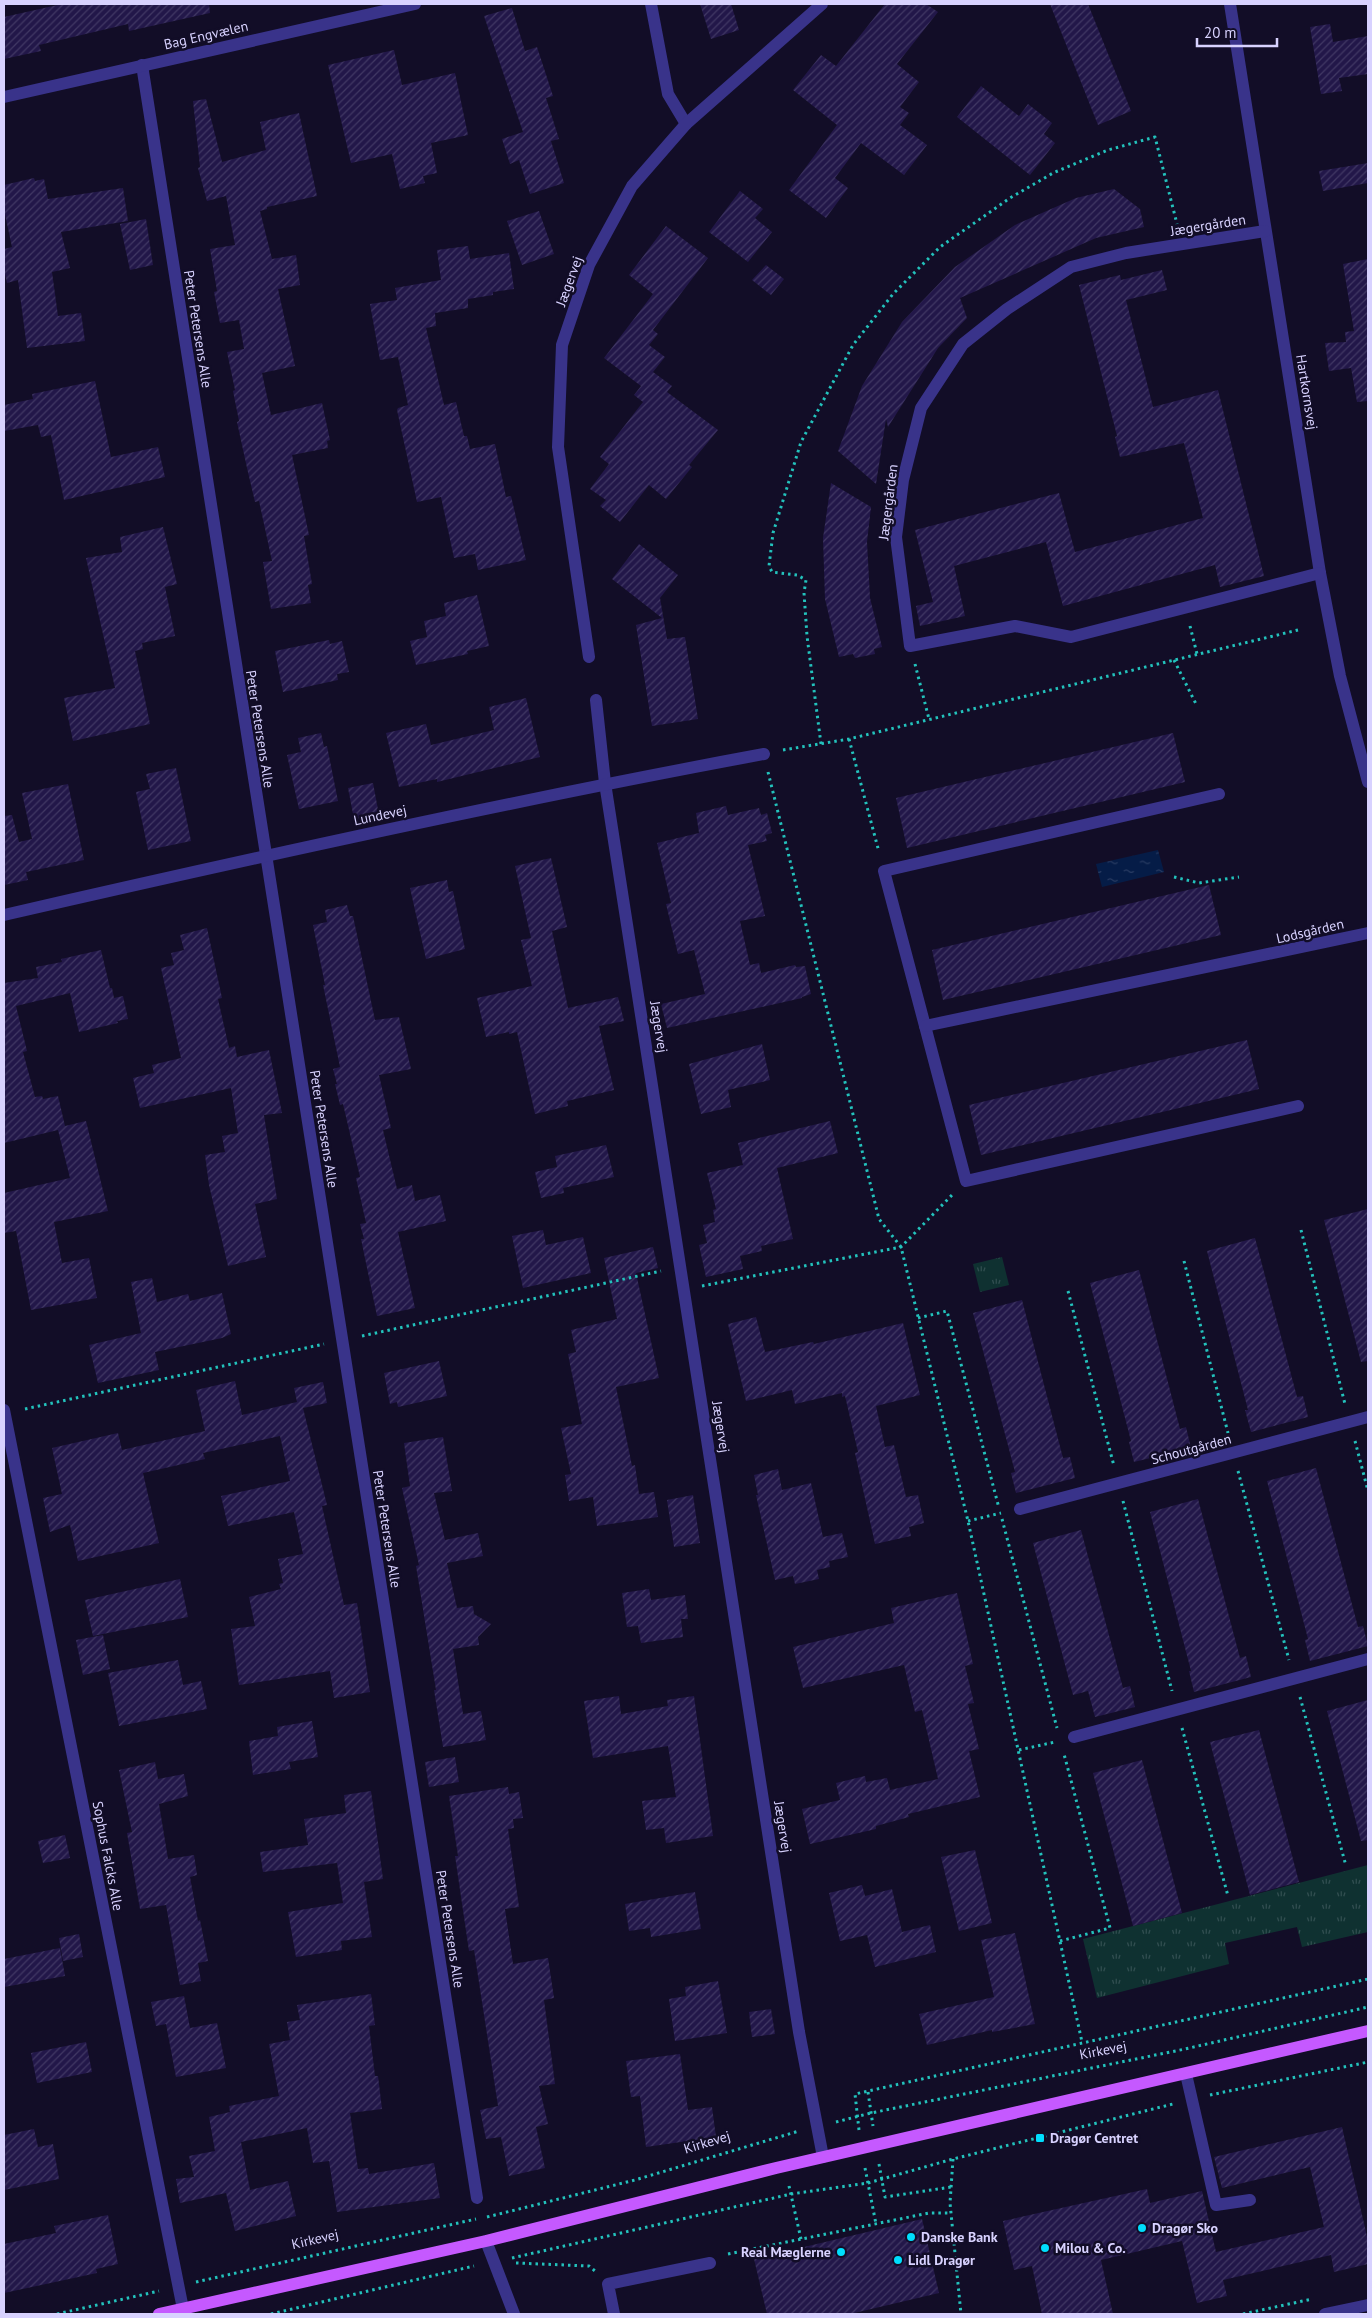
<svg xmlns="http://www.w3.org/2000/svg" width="1372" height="2318" font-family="'PT Sans',sans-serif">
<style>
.grass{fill:url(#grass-tufts)}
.water{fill:url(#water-ripples)}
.building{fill:url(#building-hatch)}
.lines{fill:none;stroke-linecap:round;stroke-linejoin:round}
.path{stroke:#23c2bc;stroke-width:3;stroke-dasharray:2.5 4;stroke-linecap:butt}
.minor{stroke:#39338a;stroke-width:12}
.major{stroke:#c559ff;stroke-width:12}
.poi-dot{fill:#00defd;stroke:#120d27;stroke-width:2}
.labels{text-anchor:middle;stroke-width:5;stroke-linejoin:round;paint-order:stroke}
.street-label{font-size:14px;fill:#d8d2ff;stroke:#120d27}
.poi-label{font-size:14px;font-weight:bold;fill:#d8d2ff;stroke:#120d27;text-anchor:start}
</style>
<defs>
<pattern id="grass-tufts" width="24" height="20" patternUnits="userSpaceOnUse" patternTransform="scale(1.25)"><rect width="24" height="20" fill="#0f3131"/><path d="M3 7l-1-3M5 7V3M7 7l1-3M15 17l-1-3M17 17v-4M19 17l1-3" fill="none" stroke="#314e50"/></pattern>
<pattern id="water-ripples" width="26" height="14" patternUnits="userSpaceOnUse" patternTransform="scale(1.25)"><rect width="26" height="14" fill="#051c47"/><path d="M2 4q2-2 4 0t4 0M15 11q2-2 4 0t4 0" fill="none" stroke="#293c63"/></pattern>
<pattern id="building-hatch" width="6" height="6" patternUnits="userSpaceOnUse" patternTransform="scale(1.25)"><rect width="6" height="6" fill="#221749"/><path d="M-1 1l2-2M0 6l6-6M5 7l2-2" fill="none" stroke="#413864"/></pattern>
</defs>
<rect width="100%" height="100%" fill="#120d27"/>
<g class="grass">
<path d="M1002,1257L1009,1285L980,1292L973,1264Z"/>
<path d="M1368,1865V1932L1302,1947L1297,1927L1225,1943L1229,1964L1097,1998L1083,1939Z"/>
</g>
<path class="water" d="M1158,850L1164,872L1102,887L1096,864Z"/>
<g class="building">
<path d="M62,4H209L210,13L129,31L128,24L39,45L41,51L4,59V17Z"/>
<path d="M700,4H731L739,30L711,39Z"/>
<path d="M885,4H926L938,12L897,64L919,82L900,107L909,113L900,125L927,145L904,175L861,143L835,178L848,188L826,218L789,190L837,125L793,90L821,55L836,66Z"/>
<path d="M1050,4H1088L1131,111L1098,125Z"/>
<path d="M512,8L525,51L537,47L553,96L546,98L559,139L551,141L564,183L530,194L519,160L510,164L502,139L523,132L484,16Z"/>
<path d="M1330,24L1333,42L1368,36V74L1339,78L1342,91L1321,94L1310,27Z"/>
<path d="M394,50L402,85L455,73L468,135L431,143L437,173L423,176L425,183L400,189L392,154L351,163L328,65Z"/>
<path d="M981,86L1019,116L1028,104L1052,123L1044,134L1055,143L1030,175L957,117Z"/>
<path d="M206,99L222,162L266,150L260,122L299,113L317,196L267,207V209L260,211L272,259L296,255L300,285L278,289L295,366L262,373L271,415L322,403L330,440L327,441L328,448L292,455L309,535L304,536L312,584L308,585L311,603L271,609L263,562L272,561L259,501L255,502L247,468L237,422L239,421L233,391L235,390L227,352L244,349L239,320L220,323L214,292L217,291L210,249L235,245L226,196L207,201L198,168L200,167L193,101Z"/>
<path d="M1368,163V183L1323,191L1319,171Z"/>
<path d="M34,178L35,181L44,179L48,199L123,188L128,221L61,232L70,268L52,272L58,316L81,313L85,341L27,348L18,280L7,283L4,270V249L12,247L4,210V185Z"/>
<path d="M1114,189L1140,209L1144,227L1096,238L960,298L967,318L938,348L888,427L886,419L876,484L838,451L862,386L902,322L955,267L1015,225L1076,198Z"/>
<path d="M740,191L763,209L755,218L772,232L748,262L709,232Z"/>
<path d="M539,211L554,254L522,265L507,221Z"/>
<path d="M146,219L153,265L130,270L120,224Z"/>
<path d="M666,226L708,258L653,330L658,334L649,345L665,357L653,372L672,386L667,392L718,430L689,465L692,467L666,499L649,485L620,522L600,506L606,500L590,489L609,464L600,457L643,402L634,395L641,386L604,358L653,294L629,275Z"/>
<path d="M468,246L470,259L509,253L514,289L493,292V295L468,299V308L435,313L436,326L426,328L444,405L456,402L464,436H467L470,449L495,444L506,497L511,496L526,560L478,570L475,554L454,558L441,497L417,502L397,410L398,408L408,405L398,357L380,360L370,304L397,300L395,288L441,280L437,250Z"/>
<path d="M1368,259V401L1357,402L1351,368L1329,371L1325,343L1346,342L1345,332L1354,331L1343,264Z"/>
<path d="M766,265L784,279L771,295L752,280Z"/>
<path d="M1162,270L1167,290L1126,300L1153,407L1218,390L1264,576L1220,587L1215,565L1063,606L1046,542L954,566L965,616L920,626L916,606L933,602L915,530L1059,493L1075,552L1203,518L1184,443L1120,457L1115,437L1117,436L1079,285L1120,275L1121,280Z"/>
<path d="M95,381L111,457L158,447L165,477L64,500L51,435L41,437L38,425L4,431V405L33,399L32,394Z"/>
<path d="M831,483L871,507L867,542L870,598L882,647L874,649L875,654L855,658L853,654L839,657L825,599L823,538Z"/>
<path d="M163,527L177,584L165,587L175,636L142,643L143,649L135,651L150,724L73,741L64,698L115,688L86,558L122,552L120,537Z"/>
<path d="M639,544L678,575L660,598L667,639L685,637L698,719L652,726L636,625L662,618L612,579Z"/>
<path d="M477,595L489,646L467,651L468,654L416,665L410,641L427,637L424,621L446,616L444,603Z"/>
<path d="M329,640L330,644L342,641L349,672L337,674L338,680L283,692L275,651Z"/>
<path d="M526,698L540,757L437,782V779L399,787L386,733L426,724L431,745L494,730L489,707Z"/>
<path d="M321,733L324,747L327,746L338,801L299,809L287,755L301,752L298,738Z"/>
<path d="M1173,733L1185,782L907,848L896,798Z"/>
<path d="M176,768L191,841L148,850L136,792L150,789L146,774Z"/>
<path d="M373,783L379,815L354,819L348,788Z"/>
<path d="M68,784L84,860L26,872L28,880L4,885V816L12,815L19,842L32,839L22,793Z"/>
<path d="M726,806L728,815L759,808L761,815L767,813L772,833L765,835L767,841L748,845L765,916L740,921L750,965L759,963L761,973L795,965L796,967L805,966L811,994L802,997V998L667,1028L661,1004L705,994L694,950L678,954L666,904L671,903L657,843L699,833L696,813Z"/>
<path d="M551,858L567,927L552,931L568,1008L618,997L624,1021L599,1026L614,1090L567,1101L568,1106L535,1114L517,1032L509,1034V1032L486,1037L477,998L532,986L521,940L531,938L515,866Z"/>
<path d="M447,880L449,892L453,891L465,949L426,959L410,888Z"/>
<path d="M1209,885L1221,935L943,1000L932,950Z"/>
<path d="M347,905L350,916H353L375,1020L399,1017L411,1069L379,1075L391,1128L383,1130L397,1189L412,1185L415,1201L440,1195L446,1221L398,1232L415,1308L377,1316L361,1239H364L360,1224L366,1223L356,1178L360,1177L343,1104L340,1105L335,1084H337L333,1069L340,1067L323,985H325L313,925L327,922L325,910Z"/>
<path d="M207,928L222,998L218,999L229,1048L235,1046L237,1057L269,1050L282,1113L264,1115L277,1199L255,1204L266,1257L228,1266L209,1185L205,1155L225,1152L222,1136L238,1133L231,1088L140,1108L133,1078L154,1073L152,1065L181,1058L161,968L174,965L171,953L184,950L180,935Z"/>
<path d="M101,950L110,988H112L114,998L123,996L128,1019L117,1021L118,1023L79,1032L70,993L16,1006L27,1051L23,1052L35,1097L42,1096L43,1099L58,1096L65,1126L86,1121L108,1211L54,1222L62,1263L89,1258L97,1298L31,1310L16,1231L4,1233V1193L70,1178L58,1130L4,1143V983L38,978L36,967L62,962L61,959Z"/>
<path d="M1247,1040L1259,1089L981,1155L969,1105Z"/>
<path d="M762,1044L770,1080L728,1090L731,1107L701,1114L689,1064Z"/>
<path d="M830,1121L838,1153L777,1168L793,1239L761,1246L762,1251L740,1256L743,1269L706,1277L699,1245L707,1243L703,1225L715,1222L713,1210L716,1209L707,1173L743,1165L738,1143Z"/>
<path d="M606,1145L614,1177L563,1188L564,1193L541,1198L535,1172L557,1167L555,1156Z"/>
<path d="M1368,1209V1361L1361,1362L1324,1220Z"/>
<path d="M543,1230L546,1245L583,1237L591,1273L523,1288L512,1236Z"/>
<path d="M1255,1238L1297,1397L1303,1396L1308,1417L1251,1432L1245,1410H1248L1207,1251Z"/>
<path d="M653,1247L658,1268L636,1273L659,1378L616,1387L632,1466L635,1465L639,1494L654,1492L658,1517L597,1526L593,1497L569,1501L565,1475L571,1474L561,1428L582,1424L568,1354L576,1352L571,1330L617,1319L604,1258Z"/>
<path d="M1139,1270L1180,1429L1186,1427L1191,1448L1134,1462L1129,1442L1131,1441L1090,1283Z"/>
<path d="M152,1278L157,1302L188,1294L190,1301L222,1293L231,1334L222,1338L155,1352L159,1370L98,1383L89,1345L141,1333L131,1282Z"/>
<path d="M1022,1300L1063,1458L1070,1457L1075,1478L1016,1493L1011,1473L1015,1472L973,1313Z"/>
<path d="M756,1317L765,1352L813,1342L814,1344L903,1323L920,1395L876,1406L885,1447L894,1445L906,1497L918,1495L924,1523L909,1527L911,1536L875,1544L855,1453L858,1452L845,1396L842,1397V1393L795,1404L792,1390L746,1401L728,1324Z"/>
<path d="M439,1361L447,1396L398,1407L397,1402L390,1404L384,1373Z"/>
<path d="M235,1381L242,1415L297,1402L294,1388L323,1382L327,1403L303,1408L327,1505L322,1506L344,1605L357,1603L370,1692L334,1698L330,1671L239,1685L231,1629L255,1626L249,1597L281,1589L279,1584L283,1583L278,1559L303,1554L294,1512L228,1526L221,1496L290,1481L280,1436L203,1453L205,1459L143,1473L159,1543L78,1561L70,1525L50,1532L43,1498L62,1494L52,1448L118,1433L122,1450L205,1431L196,1390Z"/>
<path d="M443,1437L452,1491L434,1493L445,1540L478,1533L483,1556L447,1563L457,1608L473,1606L474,1614L491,1624L478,1637L479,1645L453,1649L463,1714L481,1711L486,1740L443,1747L434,1690H436L416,1566L419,1565L402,1488L410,1486L404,1443Z"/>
<path d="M1316,1468L1358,1627L1363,1626L1368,1646L1310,1661L1305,1640L1308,1639L1267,1481Z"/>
<path d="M778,1469L782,1490L811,1483L823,1537L842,1533L848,1557L829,1561L830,1567L817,1570L819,1579L795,1584L793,1576L775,1580L756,1495H758L754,1475Z"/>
<path d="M693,1495L700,1543L674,1547L667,1500Z"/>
<path d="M1198,1499L1240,1658L1246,1656L1251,1677L1194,1692L1189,1671H1191L1150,1512Z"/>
<path d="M1081,1530L1123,1688L1130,1686L1135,1707L1095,1717L1088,1691L1073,1695L1033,1543Z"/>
<path d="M180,1579L188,1617L93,1636L85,1600Z"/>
<path d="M649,1589L651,1600L685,1595L688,1619H681L683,1637L641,1643L638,1626L627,1627L622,1593Z"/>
<path d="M957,1593L973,1664L965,1666L974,1703L968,1704L979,1749L969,1751L980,1797L908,1814L909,1817L876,1826V1829L810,1844L802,1809L840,1800L836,1783L865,1776L866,1782L887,1778L890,1790L938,1779L922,1710L915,1712L904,1665L803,1688L793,1647L894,1623L891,1608Z"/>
<path d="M103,1635L110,1669L83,1675L76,1640Z"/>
<path d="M178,1660L183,1685L201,1681L207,1709L119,1726L108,1673Z"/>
<path d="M619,1696L621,1714L668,1706L667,1700L694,1696L713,1836L666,1843L664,1828L646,1830L642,1801L676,1797L668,1746L593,1758L584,1701Z"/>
<path d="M1368,1700V1840L1361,1841L1327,1711Z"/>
<path d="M312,1721L318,1757L289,1762L291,1769L253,1775L249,1741L278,1736L277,1727Z"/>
<path d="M1259,1730L1299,1882L1250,1895L1210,1742Z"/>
<path d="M455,1757L459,1782L429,1787L425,1762Z"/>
<path d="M1142,1760L1182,1913L1133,1926L1093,1773Z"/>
<path d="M155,1762L158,1779L184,1774L188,1796L159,1804L168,1859L194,1855L197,1875L190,1877L198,1921L200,1920L208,1961L198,1963L201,1981L180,1985L166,1905L140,1909L127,1833L132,1832L119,1770Z"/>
<path d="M508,1787L509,1794L519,1792L523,1818L513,1819L514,1828L508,1829L519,1907L505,1909L513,1964L548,1958L554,1998L544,2000L555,2084L539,2086L548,2124L536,2127L545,2168L509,2176L501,2137L486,2139L480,2110L498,2106L474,1950L469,1951L455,1856H458L449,1796Z"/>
<path d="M371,1791L383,1879L364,1882L372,1937L341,1941L342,1950L296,1957L288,1912L343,1903L337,1863L263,1872L260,1852L308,1845L304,1819L346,1813L344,1795Z"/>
<path d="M65,1835L70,1858L43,1863L38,1841Z"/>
<path d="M975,1850L992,1923L959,1931L941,1857Z"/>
<path d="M862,1885L865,1896L892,1889L902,1932L930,1925L936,1952L875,1967L867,1935L840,1941L829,1893Z"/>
<path d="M695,1892L701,1929L651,1937L650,1928L629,1931L625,1904Z"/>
<path d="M1015,1933L1035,2024L992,2032V2030L927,2045L919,2014L994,1997L981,1940Z"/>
<path d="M79,1934L83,1957L63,1961L59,1938Z"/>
<path d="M60,1948L65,1976L4,1987V1959Z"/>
<path d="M718,1981L727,2033L675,2041L669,1999L686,1996L685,1987Z"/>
<path d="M371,1994L375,2025L369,2026L375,2076H378L382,2109L350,2113L358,2169L368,2168L369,2174L434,2163L440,2198L337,2212L329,2161L313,2163L307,2128L241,2142L250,2190L288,2181L296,2216L235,2231L226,2193L180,2203L176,2179L194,2177L189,2156L215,2151L209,2117L230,2112L229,2106L279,2096L269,2044L290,2040L287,2022L300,2020L297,2005Z"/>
<path d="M184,1996L190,2028L217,2023L226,2068L176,2077L166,2024L156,2026L151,2002Z"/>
<path d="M771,2009L775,2034L752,2037L749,2012Z"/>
<path d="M86,2042L92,2072L37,2083L31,2053Z"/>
<path d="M680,2054L688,2110L712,2107L716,2137L646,2147L640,2096L631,2097L626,2061Z"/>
<path d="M1342,2127L1368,2241V2264L1334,2272L1331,2255L1223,2280L1227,2296L1197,2303L1182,2241L1101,2260L1113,2314H1042L1032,2266L1014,2270L1003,2221L1147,2189L1150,2203L1202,2191L1216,2252L1324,2227L1310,2167L1222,2188L1214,2157Z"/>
<path d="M34,2129L38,2147L53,2144L59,2179L4,2190V2135Z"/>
<path d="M108,2215L118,2264L96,2269L97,2273L4,2293V2244L56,2233L54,2226Z"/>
<path d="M922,2219L939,2293L850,2314H767L754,2259Z"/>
</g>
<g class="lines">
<g class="path">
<path d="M1190,626L1197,654"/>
<path d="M1174,660L1197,706"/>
<path d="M915,664L929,719"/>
<path d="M849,739L879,852"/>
<path d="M821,744L807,636L804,593L806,580L797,575L772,572L769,566L773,533L801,442L853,345L893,294L940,247L1010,198L1053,173L1108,150L1155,137L1177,224"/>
<path d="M783,750L849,739L1298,630"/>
<path d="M768,772L879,1219L901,1247L968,1521L1082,2042"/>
<path d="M1174,877L1199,883L1239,877"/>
<path d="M1301,1230L1345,1404"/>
<path d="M1184,1261L1228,1433"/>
<path d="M702,1286L901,1247L953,1194"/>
<path d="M1068,1291L1114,1466"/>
<path d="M918,1318L947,1311L999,1508"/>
<path d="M362,1336L661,1271"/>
<path d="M25,1409L324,1344"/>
<path d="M1355,1441L1368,1491"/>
<path d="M1238,1471L1289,1660"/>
<path d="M1123,1501L1172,1691"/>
<path d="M1002,1519L1057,1728"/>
<path d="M968,1521L1001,1513"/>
<path d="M1300,1697L1346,1866"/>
<path d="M1182,1728L1228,1896"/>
<path d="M1019,1750L1055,1742"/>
<path d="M1060,1941L1110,1928L1064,1754"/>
<path d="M868,2092L873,2126"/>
<path d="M1210,2095L1368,2062"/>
<path d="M836,2122L871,2113L1185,2049L1368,2007"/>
<path d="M859,2130L855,2094L1368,1979"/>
<path d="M953,2159L950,2203L961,2314"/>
<path d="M879,2164L885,2197L951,2187"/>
<path d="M865,2168L876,2224"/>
<path d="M789,2186L801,2239"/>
<path d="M487,2217L635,2180L799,2131"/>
<path d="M728,2254L929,2213H951"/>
<path d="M512,2258L791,2194L868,2183L953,2159L1173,2104"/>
<path d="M516,2263L589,2266L595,2271"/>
<path d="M196,2282L476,2219"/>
<path d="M57,2314L159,2291"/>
<path d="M271,2314L474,2266"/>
<path d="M1243,2314L1312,2299"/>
</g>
<g class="minor">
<path d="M651,4L668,94L686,124"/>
<path d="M1230,4L1320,573L1340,676L1368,782"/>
<path d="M142,65L477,2198"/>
<path d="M4,97L415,4"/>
<path d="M1265,231L1126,253L1071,267L1007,309L963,344L921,408L903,480L896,537L910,646L1015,626L1071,637L1320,573"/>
<path d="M589,657L558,447L562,345L589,265L632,186L686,124L822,4"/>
<path d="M596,700L605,783L799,2032L823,2157"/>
<path d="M1219,794L884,871L966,1181L1298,1106"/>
<path d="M4,915C256,857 509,801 764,754"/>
<path d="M925,1026L1368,933"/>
<path d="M4,1410L183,2309"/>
<path d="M1020,1509L1368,1417"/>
<path d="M1074,1737L1368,1659"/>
<path d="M1186,2074L1216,2205L1250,2200"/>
<path d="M486,2241L514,2314"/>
<path d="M614,2314L608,2284L710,2263"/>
<path d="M1325,2314L1368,2305"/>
</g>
<path class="major" d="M159,2314L486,2241L776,2168L1368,2031"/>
</g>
<g class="poi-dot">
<rect x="1035" y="2133" width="10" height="10" rx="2.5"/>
<circle cx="1142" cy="2228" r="5"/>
<circle cx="911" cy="2237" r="5"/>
<circle cx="1045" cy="2248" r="5"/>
<circle cx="841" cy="2252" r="5"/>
<circle cx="898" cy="2260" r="5"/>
</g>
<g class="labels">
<g class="street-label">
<text transform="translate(206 35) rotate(-13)" y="5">Bag Engvælen</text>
<text transform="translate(1208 225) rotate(-9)" y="5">Jægergården</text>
<text transform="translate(569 281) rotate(-70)" y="5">Jægervej</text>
<text transform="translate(198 329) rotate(81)" y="5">Peter Petersens Alle</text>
<text transform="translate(1307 392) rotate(81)" y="5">Hartkornsvej</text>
<text transform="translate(888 502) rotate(-83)" y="5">Jægergården</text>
<text transform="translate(260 729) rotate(81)" y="5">Peter Petersens Alle</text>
<text transform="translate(380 815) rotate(-12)" y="5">Lundevej</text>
<text transform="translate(1310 931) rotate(-13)" y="5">Lodsgården</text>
<text transform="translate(659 1027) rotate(81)" y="5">Jægervej</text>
<text transform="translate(324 1129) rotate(81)" y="5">Peter Petersens Alle</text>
<text transform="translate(721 1427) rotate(81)" y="5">Jægervej</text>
<text transform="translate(1191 1449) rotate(-15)" y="5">Schoutgården</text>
<text transform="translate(387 1529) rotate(81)" y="5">Peter Petersens Alle</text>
<text transform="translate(783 1827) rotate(81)" y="5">Jægervej</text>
<text transform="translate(108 1856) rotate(79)" y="5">Sophus Falcks Alle</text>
<text transform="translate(450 1929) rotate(81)" y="5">Peter Petersens Alle</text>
<text transform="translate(1103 2050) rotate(-11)" y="5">Kirkevej</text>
<text transform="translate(707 2142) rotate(-17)" y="5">Kirkevej</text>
<text transform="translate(315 2239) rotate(-13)" y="5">Kirkevej</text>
</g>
<g class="poi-label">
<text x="1050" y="2143">Dragør Centret</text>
<text x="1152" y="2233">Dragør Sko</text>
<text x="921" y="2242">Danske Bank</text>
<text x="1055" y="2253">Milou &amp; Co.</text>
<text x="831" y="2257" text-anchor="end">Real Mæglerne</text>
<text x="908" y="2265">Lidl Dragør</text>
</g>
</g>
<rect width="1372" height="2318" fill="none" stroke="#d8d2ff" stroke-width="10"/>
<path d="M1197 38v8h80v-8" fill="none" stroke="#d8d2ff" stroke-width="2.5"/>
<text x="1204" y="38" font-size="15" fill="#d8d2ff" stroke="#120d27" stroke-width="4" paint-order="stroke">20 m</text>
</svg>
